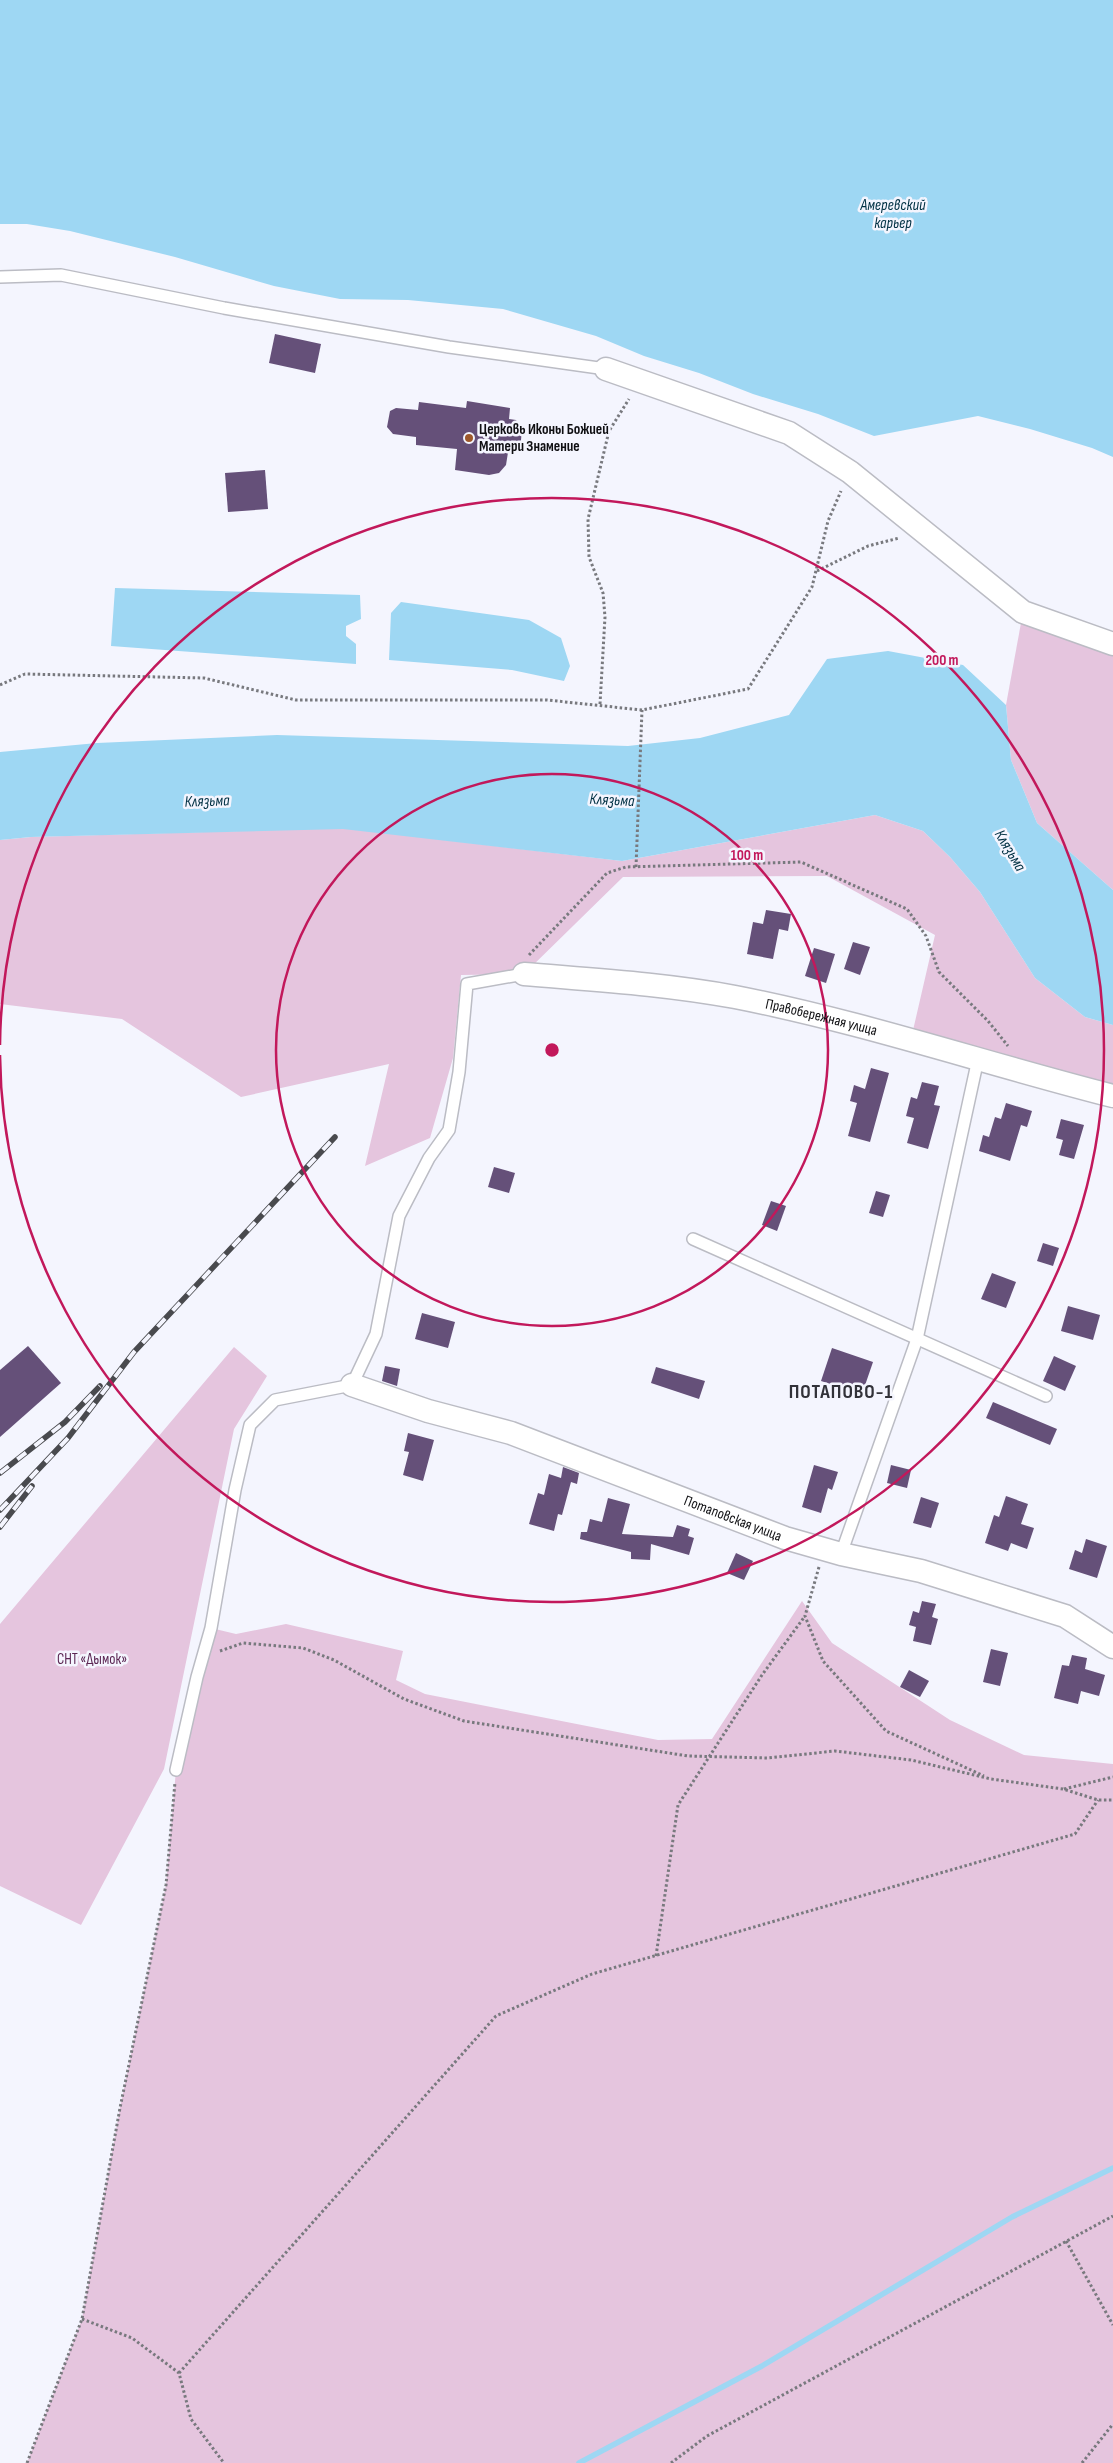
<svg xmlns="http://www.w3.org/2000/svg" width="1113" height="2463" font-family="'Sofia Sans Condensed',sans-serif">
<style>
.green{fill:#e5c5de}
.water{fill:#9ed7f3}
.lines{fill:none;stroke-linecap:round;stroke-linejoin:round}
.stream{stroke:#9ed7f3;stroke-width:5.5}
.building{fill:#655079}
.lane-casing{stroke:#bbbcc4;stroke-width:14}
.street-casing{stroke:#bbbcc4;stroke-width:25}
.path{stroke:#78797e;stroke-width:3;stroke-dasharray:2.5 2.5;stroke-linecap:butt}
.lane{stroke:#fff;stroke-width:11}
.street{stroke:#fff;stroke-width:22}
.rail-casing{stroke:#494a4e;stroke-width:5.5}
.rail{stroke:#f4f5fe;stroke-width:4;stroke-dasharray:11;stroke-linecap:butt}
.ring{fill:none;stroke:#c2185b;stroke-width:2.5}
.poi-dot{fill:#9d582b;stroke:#f4f5fe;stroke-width:2}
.labels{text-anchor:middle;stroke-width:5;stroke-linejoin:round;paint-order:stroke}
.poi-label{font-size:15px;font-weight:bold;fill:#0f0f12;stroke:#f4f5fe;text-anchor:start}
.street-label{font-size:15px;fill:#0f0f12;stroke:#f4f5fe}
.park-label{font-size:15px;fill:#5b2653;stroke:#f4f5fe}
.water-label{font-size:16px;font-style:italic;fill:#003043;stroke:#f4f5fe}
.district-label{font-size:20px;font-weight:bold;letter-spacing:1px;fill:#323239;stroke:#f4f5fe}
.centre{fill:#c2185b;stroke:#f4f5fe;stroke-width:2.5}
.ring-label{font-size:15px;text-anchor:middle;font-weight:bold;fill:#c2185b;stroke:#f4f5fe;stroke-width:5;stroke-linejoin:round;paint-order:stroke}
</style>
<rect width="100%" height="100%" fill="#f4f5fe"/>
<g class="green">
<path d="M1023,612L1113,644V890L1037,823L1011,760L1006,705Z"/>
<path d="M875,815L923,831L950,857L980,892L1035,978L1085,1017L1113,1025V1096L911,1039L935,935L827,876L623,877L524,974L461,975L453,1058L430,1138L365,1166L389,1064L241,1097L122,1019L0,1004V840L31,837L343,828L622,861Z"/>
<path d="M234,1347L267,1376L234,1429L164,1769L81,1925L0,1886V1624Z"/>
<path d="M802,1601L832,1643L950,1720L1024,1755L1113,1764V2463H27L82,2319L120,2108L166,1885L176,1770L211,1628L236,1634L286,1624L403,1651L396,1680L425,1694L658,1740L712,1739Z"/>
</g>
<g class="water">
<path d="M0,0H1113V457L1092,448L1030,429L978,416L874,436L818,414L753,394L699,373L644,356L596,336L503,309L408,300L340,299L274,286L175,257L70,231L27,224H0Z"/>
<path d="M115,588L360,595L361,619L346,626V636L356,644V664L111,646Z"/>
<path d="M401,602L529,620L561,638L570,666L564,681L512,670L389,660L391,613Z"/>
<path d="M888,651L963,665L1006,705L1011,760L1037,823L1113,890V1025L1085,1017L1035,978L980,892L950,857L923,831L875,815L622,861L343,829L31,837L0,840V752L97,743L277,735L628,746L700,738L789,715L827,659Z"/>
</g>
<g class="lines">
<path class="stream" d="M579,2463L762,2366L1012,2217L1113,2168"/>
</g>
<g class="building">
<path d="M275,334L321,344L315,373L269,363Z"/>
<path d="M467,401L510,408L509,419L516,420L522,429L521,440L517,447L509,446L506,465L499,473L489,475L455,470L457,449L416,445V437L393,434L387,427L390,411L396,408L418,410L419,402L466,408Z"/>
<path d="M265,470L268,509L228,512L225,473Z"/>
<path d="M766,910L791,914L788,931L779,929L773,959L747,954L753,922L763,924Z"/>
<path d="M853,942L870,947L860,975L844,969Z"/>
<path d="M814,948L835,954L826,983L805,976Z"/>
<path d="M871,1068L889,1073L870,1142L848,1136L857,1103L850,1101L854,1085L865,1089Z"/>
<path d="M922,1082L939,1086L934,1105L940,1106L928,1149L907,1143L914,1118L906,1116L911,1097L917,1099Z"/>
<path d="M1006,1103L1032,1111L1027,1127L1021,1125L1010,1161L979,1151L983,1135L989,1137L995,1117L1001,1119Z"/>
<path d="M1061,1119L1084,1125L1074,1159L1059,1155L1063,1140L1056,1138Z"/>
<path d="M494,1167L515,1173L509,1193L488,1187Z"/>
<path d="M876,1191L890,1195L883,1217L869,1213Z"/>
<path d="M771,1201L786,1206L777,1231L762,1225Z"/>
<path d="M1043,1243L1059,1248L1053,1266L1037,1261Z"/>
<path d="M992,1273L1016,1282L1006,1308L981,1299Z"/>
<path d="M1068,1306L1100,1315L1093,1340L1061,1331Z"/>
<path d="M422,1313L455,1322L448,1348L415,1339Z"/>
<path d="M28,1346L61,1383L0,1437V1370Z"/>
<path d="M832,1348L873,1362L862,1394L821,1381Z"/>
<path d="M1054,1356L1076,1366L1065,1391L1043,1381Z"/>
<path d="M385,1366L400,1369L397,1386L382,1381Z"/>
<path d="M656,1367L705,1381L699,1399L651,1383Z"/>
<path d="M993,1402L1057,1429L1050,1445L986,1418Z"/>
<path d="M408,1433L434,1440L423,1481L403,1475L409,1452L404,1451Z"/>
<path d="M814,1465L838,1472L832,1490L828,1488L821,1513L802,1507Z"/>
<path d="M891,1465L911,1470L907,1488L887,1483Z"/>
<path d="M563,1467L579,1473L577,1484L571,1482L562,1515L558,1514L554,1531L529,1524L538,1493L544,1495L549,1474L561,1478Z"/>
<path d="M1006,1496L1028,1504L1021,1524L1034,1528L1027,1549L1011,1543L1008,1551L985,1543L994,1515L999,1517Z"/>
<path d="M921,1497L939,1503L931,1528L913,1523Z"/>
<path d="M608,1498L630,1504L622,1534L673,1537L677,1525L690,1529L688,1536L694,1538L689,1555L651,1544L650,1560L631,1559V1552L580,1539L581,1532H587L590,1519L602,1522Z"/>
<path d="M1086,1539L1107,1546L1097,1578L1069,1569L1075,1550L1082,1553Z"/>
<path d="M736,1553L753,1561L744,1580L727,1573Z"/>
<path d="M922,1601L936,1604L932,1617L938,1619L931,1645L913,1641L916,1627L909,1625L913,1611L919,1613Z"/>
<path d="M991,1649L1008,1653L1000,1686L983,1682Z"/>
<path d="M1072,1655L1087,1658L1085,1669L1105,1675L1099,1696L1081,1691L1078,1704L1054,1698L1062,1665L1069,1666Z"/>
<path d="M909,1670L929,1681L920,1697L900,1687Z"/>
</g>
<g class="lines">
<defs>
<g id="lane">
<path d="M0,277L61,275L224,308L449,347L606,369"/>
<path d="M693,1239L1046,1396"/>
<path d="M841,1554L917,1339L978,1059"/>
<path d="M176,1770L197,1677L211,1628L235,1490L250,1425L275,1400L352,1385L376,1334L399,1216L429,1158L449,1130L459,1072L467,984L524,974"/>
</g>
<g id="street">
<path d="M606,369L789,433L850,472L1023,612L1113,644"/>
<path id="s1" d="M524,974C595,980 665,984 735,997C863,1022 987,1064 1113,1096"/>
<path id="s2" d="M352,1385L428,1411L511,1433L785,1538L841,1554L921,1571L1065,1616L1113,1647"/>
</g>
</defs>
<use href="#lane" class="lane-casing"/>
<use href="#street" class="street-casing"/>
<g class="path">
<path d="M817,571L868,546L899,538"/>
<path d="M0,685L25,674L204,678L296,700H547L642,710L748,689L812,587L828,521L841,491"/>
<path d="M600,704L605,617L603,593L589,557L588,519L609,431L629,399"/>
<path d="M636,867L642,710"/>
<path d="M529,955L607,873L626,867L801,862L907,909L926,936L939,972L988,1021L1008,1046"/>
<path d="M819,1567L805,1616L823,1661L886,1731L984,1776"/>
<path d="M220,1651L243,1643L303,1648L334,1660L404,1699L464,1721L688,1756L767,1758L835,1751L911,1760L991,1779L1063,1789L1098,1800H1113"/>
<path d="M1064,1789L1113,1777"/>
<path d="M656,1956L678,1805L762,1675L805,1616"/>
<path d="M1066,2241L1113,2325"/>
<path d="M82,2319L132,2338L179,2373L191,2419L224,2463"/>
<path d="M179,2373L496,2016L592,1974L1075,1834L1098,1800"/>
<path d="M27,2463L82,2319L120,2108L166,1885L175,1782"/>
<path d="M671,2463L707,2436L1113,2216"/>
<path d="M1082,2463L1113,2424"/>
</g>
<use href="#lane" class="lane"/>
<use href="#street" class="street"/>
<defs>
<g id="rail">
<path d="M0,1473L65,1422L100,1386"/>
<path d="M0,1510L68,1438L134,1352L335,1137"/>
<path d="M0,1527L32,1486"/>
</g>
</defs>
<use href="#rail" class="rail-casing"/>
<use href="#rail" class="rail"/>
</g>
<g class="ring">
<circle cx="552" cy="1050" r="276"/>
<path d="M0 1045A552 552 0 1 1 0 1055"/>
</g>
<circle class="poi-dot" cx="469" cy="438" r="5"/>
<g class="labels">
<g class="poi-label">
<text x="479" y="434">Церковь Иконы Божией<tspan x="479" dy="17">Матери Знамение</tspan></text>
</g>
<g class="street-label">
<text dy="5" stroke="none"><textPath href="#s1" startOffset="301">Правобережная улица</textPath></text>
<text dy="5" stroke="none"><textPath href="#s2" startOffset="404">Потаповская улица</textPath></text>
</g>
<g class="park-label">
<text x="92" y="1664">СНТ «Дымок»</text>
</g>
<g class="water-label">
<text x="893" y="210">Амеревский<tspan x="893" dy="18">карьер</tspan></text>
<text transform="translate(612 799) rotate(3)" y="6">Клязьма</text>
<text transform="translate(207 800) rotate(-2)" y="6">Клязьма</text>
<text transform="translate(1011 850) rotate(59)" y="6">Клязьма</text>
</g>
<g class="district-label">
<text x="841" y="1398">ПОТАПОВО-1</text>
</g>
</g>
<circle cx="552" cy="1050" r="8" class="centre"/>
<g class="ring-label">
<text x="942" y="665">200 m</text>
<text x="747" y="860">100 m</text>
</g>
</svg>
